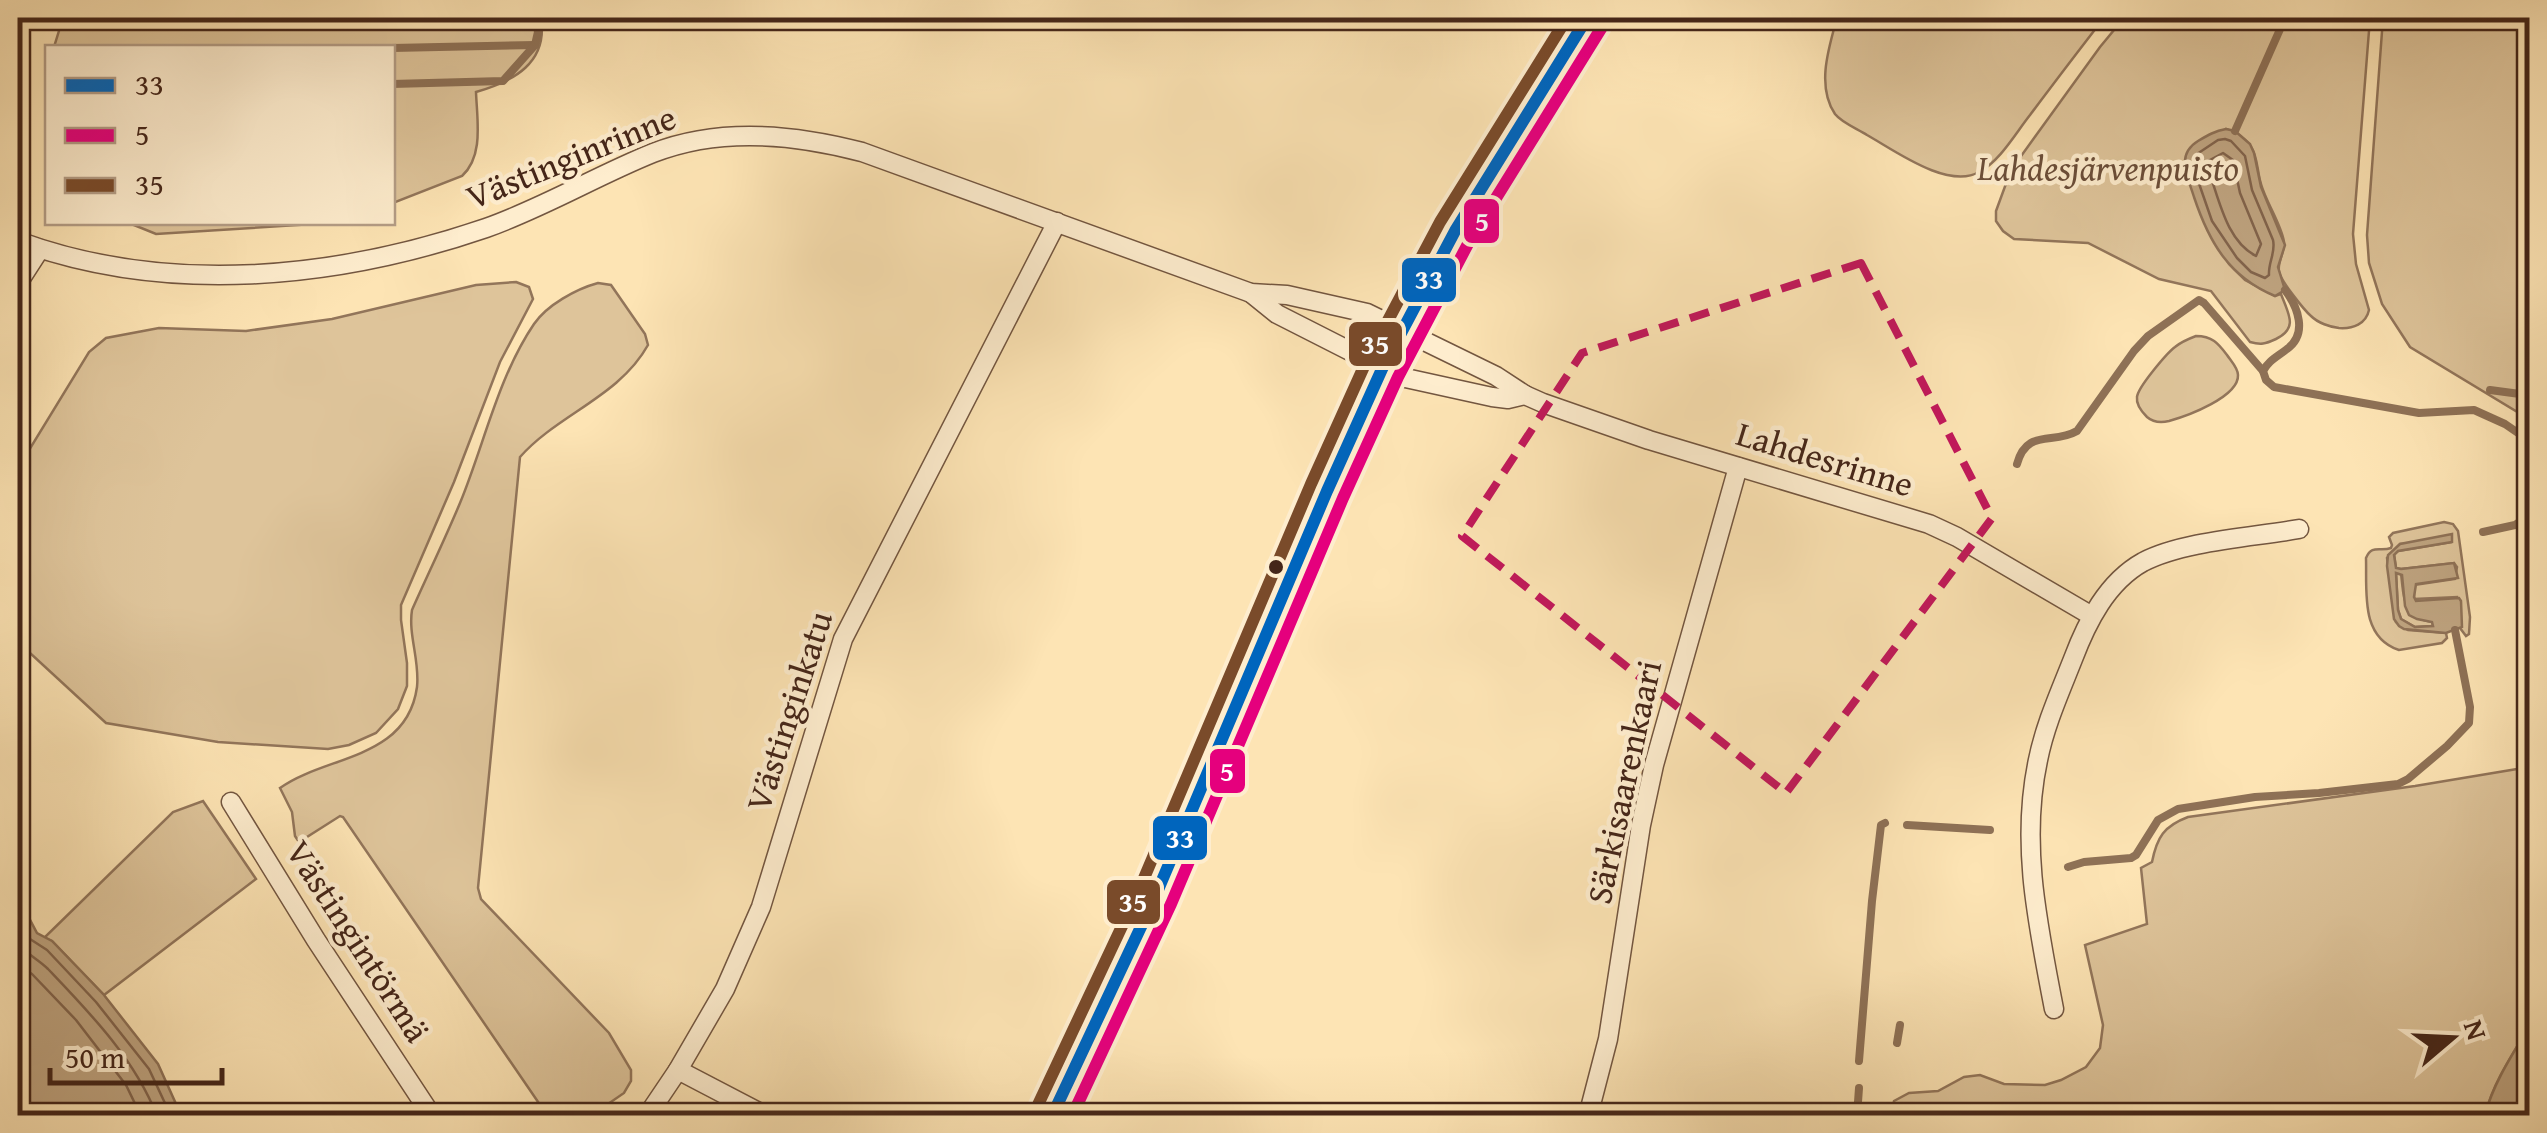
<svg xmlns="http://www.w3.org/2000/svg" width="2547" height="1133" font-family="'Gentium Book Plus',serif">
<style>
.green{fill:#dec49a;stroke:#92755a;stroke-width:2.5}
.water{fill:#bea37f;stroke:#8e7156;stroke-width:2.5;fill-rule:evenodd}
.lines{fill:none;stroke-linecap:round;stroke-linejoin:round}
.shore{stroke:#82644c;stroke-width:2.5}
.stream{stroke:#8e7156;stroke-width:8}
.street-casing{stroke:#735640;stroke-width:21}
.secondary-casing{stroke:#452619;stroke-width:29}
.street{stroke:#feedce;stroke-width:18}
.secondary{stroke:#feedce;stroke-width:25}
.bus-1-casing{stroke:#feedce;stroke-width:20}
.bus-2-casing{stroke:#feedce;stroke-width:20}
.bus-3-casing{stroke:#feedce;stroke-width:20}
.bus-1{stroke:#0065bd;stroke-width:12}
.bus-2{stroke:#e5007d;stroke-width:12}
.bus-3{stroke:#7a4b2a;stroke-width:12}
.marked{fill:none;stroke:#c2185b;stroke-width:8;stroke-dasharray:20 12;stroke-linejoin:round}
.bus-dot{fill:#452619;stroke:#feedce;stroke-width:4}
.labels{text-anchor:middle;stroke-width:9;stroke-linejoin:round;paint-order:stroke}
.street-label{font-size:35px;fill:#452619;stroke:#feedce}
.park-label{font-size:35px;font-style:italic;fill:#6b4e39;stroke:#feedce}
.line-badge{stroke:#feedce;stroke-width:4}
.badge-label{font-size:28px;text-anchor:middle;font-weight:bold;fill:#fff}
</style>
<rect width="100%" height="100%" fill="#fde4b4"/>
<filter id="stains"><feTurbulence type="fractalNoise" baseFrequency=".002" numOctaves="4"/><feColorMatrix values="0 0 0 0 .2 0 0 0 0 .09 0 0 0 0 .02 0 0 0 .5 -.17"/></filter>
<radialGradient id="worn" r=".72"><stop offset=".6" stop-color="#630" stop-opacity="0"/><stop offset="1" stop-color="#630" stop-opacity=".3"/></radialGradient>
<g class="green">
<path d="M63,18H541C548,63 514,81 476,92C477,120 484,156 462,176L393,203L392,48L54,47Z"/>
<path d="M1837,18H2104C2079,50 2054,83 2030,115C2015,134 2000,161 1979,172C1948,190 1894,150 1867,135C1858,129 1842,123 1835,114C1816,86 1829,47 1837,18Z"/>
<path d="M2124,18H2370L2353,234L2356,264L2369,310C2366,324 2353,329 2339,328C2330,327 2318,323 2311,316C2304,310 2281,281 2279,272C2277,262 2285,252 2284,242C2282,226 2266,202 2261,184C2257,172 2258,157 2251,147C2245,138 2236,132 2226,129L2186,175L2229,264L2245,280L2275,296L2281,294C2288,313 2299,328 2276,339C2265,344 2261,345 2250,342L2211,291L2159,279L2088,243L2014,239L2003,231L1996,221V211L2011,170L2100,47Z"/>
<path d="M2383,18H2529V419L2410,347L2382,304L2369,263L2367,235Z"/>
<path d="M129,223H329L156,234Z"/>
<path d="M516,282L529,287L533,299L500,362L454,482L401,605V620L407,663V686L398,709L376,733L349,745L328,749L218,742L106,723L18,642V468L89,352L106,338L159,328L246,331L332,319L476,285Z"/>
<path d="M598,283L611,285L645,334L648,345C619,397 558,414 520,457L478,888L481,899L609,1033L631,1070V1081L624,1093L592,1115H547L343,817L340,816L299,842L295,836L292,812L280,788C326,755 407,760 417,687C420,661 408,635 412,610C428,574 445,539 460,503C484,445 498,377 534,324C547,305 576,289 598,283Z"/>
<path d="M2196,336C2212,336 2218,343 2227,355C2231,361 2238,368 2238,375C2239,397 2187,416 2169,421C2161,423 2154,423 2147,417C2142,412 2136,404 2137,397C2138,387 2167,353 2175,347C2181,342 2188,339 2196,336Z"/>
<path d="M2444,522L2453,524L2458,531L2470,617L2469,634L2466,636L2460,628L2457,597L2414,599V585L2455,579L2457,567L2454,563L2401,569L2396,568L2394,554L2398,551L2452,542L2400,544L2387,558L2396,622L2408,630L2446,633L2447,638L2442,643L2399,650C2360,637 2367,592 2366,558C2372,544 2380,552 2391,548L2392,545L2389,537L2393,533Z"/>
<path d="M2396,573H2401C2404,599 2402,617 2432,622L2433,626L2415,627L2401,619L2398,610Z"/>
<path d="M2529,765V1027C2512,1055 2493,1083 2485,1115L1891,1116L1894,1101L1909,1093L1938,1091L1964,1077L1980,1075L2004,1084L2045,1085L2061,1080L2086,1067L2100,1048L2103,1025L2085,945L2147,924L2141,868L2152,862C2157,837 2164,826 2188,817L2415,786L2517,769Z"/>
<path d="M203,801L256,879L104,995L52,941L44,938L173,812Z"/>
</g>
<g class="water">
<path d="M2226,129L2235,131L2250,144L2254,153L2261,187L2285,245L2278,267L2285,290L2275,296C2229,277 2209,242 2194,197C2188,177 2175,155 2198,141C2208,135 2215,131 2226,129Z"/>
<path d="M2452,534V542L2398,551L2394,555L2396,568L2401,569L2454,563L2458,578L2416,584L2414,597L2416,601L2459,598L2461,601L2462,627L2446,633L2404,629L2399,626L2394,619L2387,566L2388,555L2400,544ZM2396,573L2402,575L2405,606L2409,615L2417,619L2432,622L2433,626L2415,627L2401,619L2398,610Z"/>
<path d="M18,897L37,933L52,941L104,995L158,1064L181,1115H18Z"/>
<path d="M2529,1027V1115H2485C2493,1084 2512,1055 2529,1027Z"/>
</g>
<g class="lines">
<g class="shore">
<path d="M2225,139L2231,141L2245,156L2252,190L2273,240C2276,252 2268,263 2269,275L2265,278L2251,272L2237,258L2212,221L2195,172L2197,154L2218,140Z"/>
<path d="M2223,153L2233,160L2240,193L2261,244L2256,256C2226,241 2219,198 2208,169V161Z"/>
<path d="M18,915L30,939L47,950L96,1002L149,1069L171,1116"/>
<path d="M18,943C26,954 38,959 48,969C89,1012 135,1059 157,1116"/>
<path d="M18,965L32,974L76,1020L126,1085L141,1116"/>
</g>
<g class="stream">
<path d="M392,48L535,45"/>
<path d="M392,84L503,81L535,45L538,32L535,18"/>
<path d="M2235,131L2285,18"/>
<path d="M2285,290C2298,307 2308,334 2287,349C2277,357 2269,360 2263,371L2266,380L2274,387L2419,413L2474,410L2505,424L2521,435L2530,448"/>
<path d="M2490,390L2520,394L2530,397"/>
<path d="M2017,464C2027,428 2053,445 2077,431L2134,351L2148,336L2199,300L2204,303L2263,371"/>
<path d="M2483,532L2515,525L2528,516"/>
<path d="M1907,825L1990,830"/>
<path d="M2068,867L2084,862L2131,858L2136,855L2158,820L2178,809L2255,797L2319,793L2398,784L2408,779L2447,746L2469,723L2470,707L2455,630"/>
<path d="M1897,1043L1900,1025"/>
<path d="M1859,1061L1872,901L1881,825L1885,823"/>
<path d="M1857,1116L1859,1088"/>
</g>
<defs>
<g id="street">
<path d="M18,51L21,18"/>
<path d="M18,241C168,296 337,279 486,228C543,208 596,176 653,153C719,127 794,134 862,152L1251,293L1287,295L1367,313L1496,376L1525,395L1543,403L1649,440L1929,524L1957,537L2092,616"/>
<path d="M18,283L40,249"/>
<path d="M1251,293L1277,314L1401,377L1492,397L1508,399L1525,395"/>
<path d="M231,802L316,940L432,1116"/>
<path d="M2054,1009C2038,925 2020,844 2038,760C2045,725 2060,692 2073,659C2087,622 2107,582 2143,562C2183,541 2254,537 2299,529"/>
<path d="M678,1070L766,1116"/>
<path d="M647,1116L678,1070L725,989L761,907L843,639L1057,222"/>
<path d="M1588,1116L1608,1039L1641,825L1654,765L1738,467"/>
</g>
<path id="secondary" d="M1052,1116L1155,897L1327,491L1382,369L1455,231L1587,18"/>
</defs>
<use href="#street" class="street-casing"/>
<use href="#secondary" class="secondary-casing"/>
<use href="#street" class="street"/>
<use href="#secondary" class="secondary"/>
<defs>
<path id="bus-1" d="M1052,1116L1155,897L1327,491L1382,369L1455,231L1587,18"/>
<path id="bus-2" d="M1072,1116L1171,904L1343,498L1398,377L1470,240L1602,27"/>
<path id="bus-3" d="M1036,1109L1139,890L1311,484L1366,362L1440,222L1567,18"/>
</defs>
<use href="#bus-1" class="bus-1-casing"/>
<use href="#bus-2" class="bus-2-casing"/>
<use href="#bus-3" class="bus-3-casing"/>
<use href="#bus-1" class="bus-1"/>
<use href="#bus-2" class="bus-2"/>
<use href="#bus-3" class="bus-3"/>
</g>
<path class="marked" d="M1861,263L1992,518L1786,793L1462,536L1582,353Z"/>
<circle class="bus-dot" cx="1276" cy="567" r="9"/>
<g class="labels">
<g class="street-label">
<text transform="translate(571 157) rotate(-22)" y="12">Västinginrinne</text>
<text transform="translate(1825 459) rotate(17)" y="12">Lahdesrinne</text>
<text transform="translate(789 711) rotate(-72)" y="12">Västinginkatu</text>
<text transform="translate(1624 782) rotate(-78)" y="12">Särkisaarenkaari</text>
<text transform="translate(358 941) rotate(57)" y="12">Västingintörmä</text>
</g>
<g class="park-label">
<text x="2108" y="180">Lahdesjärvenpuisto</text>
</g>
</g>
<g class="line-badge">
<rect x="1462" y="197" width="39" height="48" rx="10" fill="#e5007d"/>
<rect x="1400" y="256" width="58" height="48" rx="10" fill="#0065bd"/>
<rect x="1347" y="320" width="57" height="48" rx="10" fill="#7a4b2a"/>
<rect x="1208" y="747" width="39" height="48" rx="10" fill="#e5007d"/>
<rect x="1151" y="814" width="58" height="48" rx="10" fill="#0065bd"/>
<rect x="1105" y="878" width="57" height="48" rx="10" fill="#7a4b2a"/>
</g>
<g class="badge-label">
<text x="1482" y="231">5</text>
<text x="1429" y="289">33</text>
<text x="1375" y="354">35</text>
<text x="1227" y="781">5</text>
<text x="1180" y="848">33</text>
<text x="1133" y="912">35</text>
</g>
<rect width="2547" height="1133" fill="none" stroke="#fde4b4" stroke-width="60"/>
<rect x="20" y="20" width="2507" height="1093" fill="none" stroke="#452619" stroke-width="5"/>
<rect x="30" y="30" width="2487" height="1073" fill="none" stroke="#452619" stroke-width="2.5"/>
<rect x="45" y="45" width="350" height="180" fill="#feedce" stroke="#b49d86" stroke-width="2.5"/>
<rect x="65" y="78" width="50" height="15" fill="#0065bd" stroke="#b49d86" stroke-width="2.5"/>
<text x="135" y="95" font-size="30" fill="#452619">33</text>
<rect x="65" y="128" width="50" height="15" fill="#e5007d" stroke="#b49d86" stroke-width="2.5"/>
<text x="135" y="145" font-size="30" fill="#452619">5</text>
<rect x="65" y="178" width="50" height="15" fill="#7a4b2a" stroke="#b49d86" stroke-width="2.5"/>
<text x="135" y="195" font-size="30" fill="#452619">35</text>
<g transform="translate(2452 1038) rotate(71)" stroke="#feedce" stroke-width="8" paint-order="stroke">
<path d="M0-8L18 38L0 25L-18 38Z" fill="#452619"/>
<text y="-15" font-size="28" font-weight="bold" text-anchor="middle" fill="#452619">N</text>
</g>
<path d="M50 1068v15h172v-15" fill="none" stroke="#452619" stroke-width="5"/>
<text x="65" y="1068" font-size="30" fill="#452619" stroke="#feedce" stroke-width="8" paint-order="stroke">50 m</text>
<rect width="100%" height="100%" filter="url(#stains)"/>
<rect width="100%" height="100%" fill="url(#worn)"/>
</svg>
